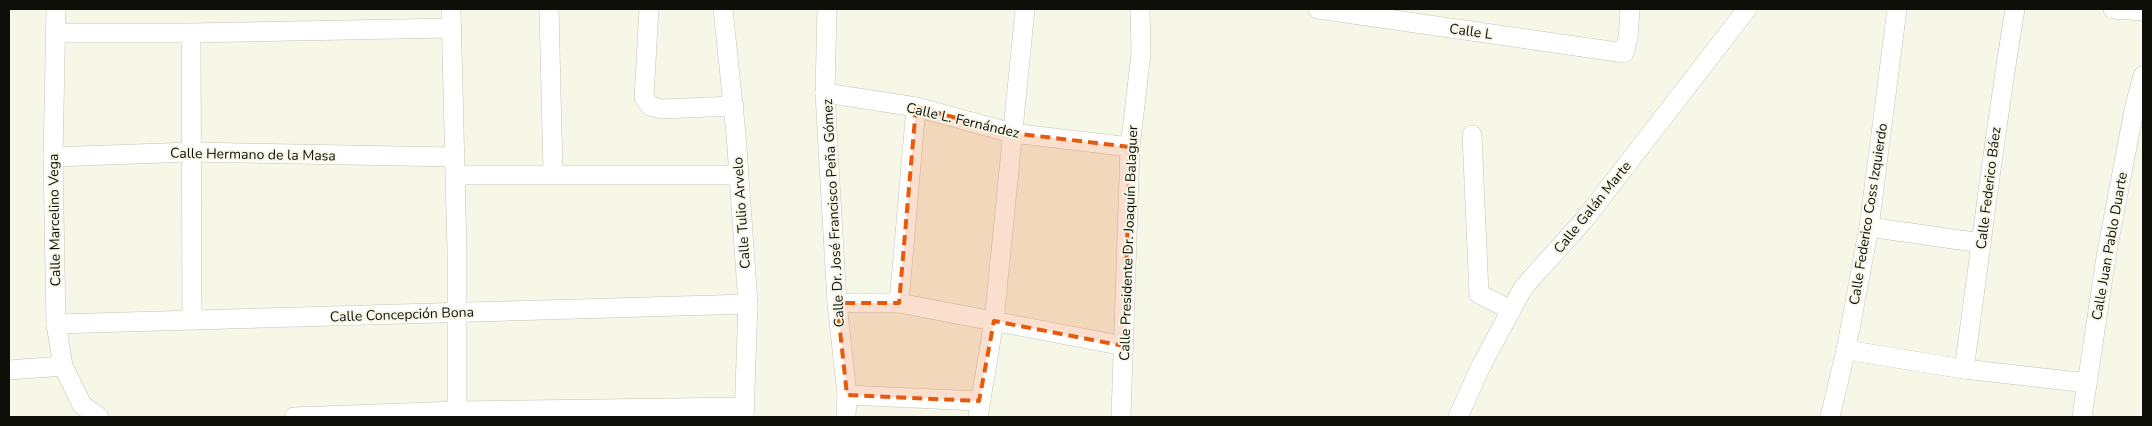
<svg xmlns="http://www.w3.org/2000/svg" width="2152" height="426" font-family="'Nunito Sans',sans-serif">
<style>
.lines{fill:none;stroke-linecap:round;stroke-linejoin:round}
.minor-casing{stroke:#c5c5b6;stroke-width:20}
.minor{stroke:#fff;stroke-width:19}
.marked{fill:#e8590c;fill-opacity:0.2;stroke:#e8590c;stroke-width:4;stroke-dasharray:10 6;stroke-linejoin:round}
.labels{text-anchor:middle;stroke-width:4;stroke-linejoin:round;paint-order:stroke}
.street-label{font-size:14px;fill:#0f0f0a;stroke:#f7f7e7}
</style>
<rect width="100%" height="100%" fill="#f7f7e7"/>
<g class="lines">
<defs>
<g id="minor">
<path d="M56,9L53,157L56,324L63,366L82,405L99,417"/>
<path d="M451,9L457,251V417"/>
<path d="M549,9L553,174"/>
<path d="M649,9L644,97L650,106L662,109L734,106"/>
<path d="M723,9L736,134L748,304L744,417"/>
<path d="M827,9L825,93L828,147L837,303L847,395L846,417"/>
<path d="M1318,9L1624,53L1628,38L1630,9"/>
<path d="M2113,9L2143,11"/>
<path d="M56,33H191L452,28"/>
<path d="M191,33L192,320"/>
<path d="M825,93L916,107L1012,133L1130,147"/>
<path d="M1472,135L1479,294L1511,310"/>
<path d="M53,157L190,152L454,157"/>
<path d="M455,175H738"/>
<path d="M1869,227L1981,243"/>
<path d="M837,303H899L1124,346"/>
<path d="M899,303L916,107"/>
<path d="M56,324L748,304"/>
<path d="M1846,350L1964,369L2087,383"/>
<path d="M1964,369C1981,249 1995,128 2015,9"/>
<path d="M9,370L63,366"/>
<path d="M847,395L979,401"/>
<path d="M294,417L457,411L745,407"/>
<path d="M978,417L994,321L1025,9"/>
<path d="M1121,417L1130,147L1141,54L1140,9"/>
<path d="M1458,417L1481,366L1523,288L1584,220L1747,9"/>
<path d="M1830,417L1846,350L1869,227L1897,9"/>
<path d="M2082,417L2107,251L2135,105L2143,76"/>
</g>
</defs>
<use href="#minor" class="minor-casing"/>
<use href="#minor" class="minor"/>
</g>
<path class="marked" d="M916,107L1012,133L1130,147L1124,346L994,321L979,401L847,395L837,303H899Z"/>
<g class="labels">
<g class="street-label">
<text transform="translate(1471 31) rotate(8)" y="5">Calle L</text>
<text transform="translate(963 120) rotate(13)" y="5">Calle L. Fernández</text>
<text transform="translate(253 154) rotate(1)" y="5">Calle Hermano de la Masa</text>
<text transform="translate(1988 188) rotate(-83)" y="5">Calle Federico Báez</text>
<text transform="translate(1592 207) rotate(-51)" y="5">Calle Galán Marte</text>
<text transform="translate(741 213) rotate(-94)" y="5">Calle Tulio Arvelo</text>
<text transform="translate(833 213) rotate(-93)" y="5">Calle Dr. José Francisco Peña Gómez</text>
<text transform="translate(1868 214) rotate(-81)" y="5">Calle Federico Coss Izquierdo</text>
<text transform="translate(54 220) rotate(-91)" y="5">Calle Marcelino Vega</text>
<text transform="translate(1128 243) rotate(-88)" y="5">Calle Presidente Dr. Joaquín Balaguer</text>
<text transform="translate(2109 246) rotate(-80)" y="5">Calle Juan Pablo Duarte</text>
<text transform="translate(402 314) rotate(-2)" y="5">Calle Concepción Bona</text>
</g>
</g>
<rect width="2152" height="426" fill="none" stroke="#0f0f0a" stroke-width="20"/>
</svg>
